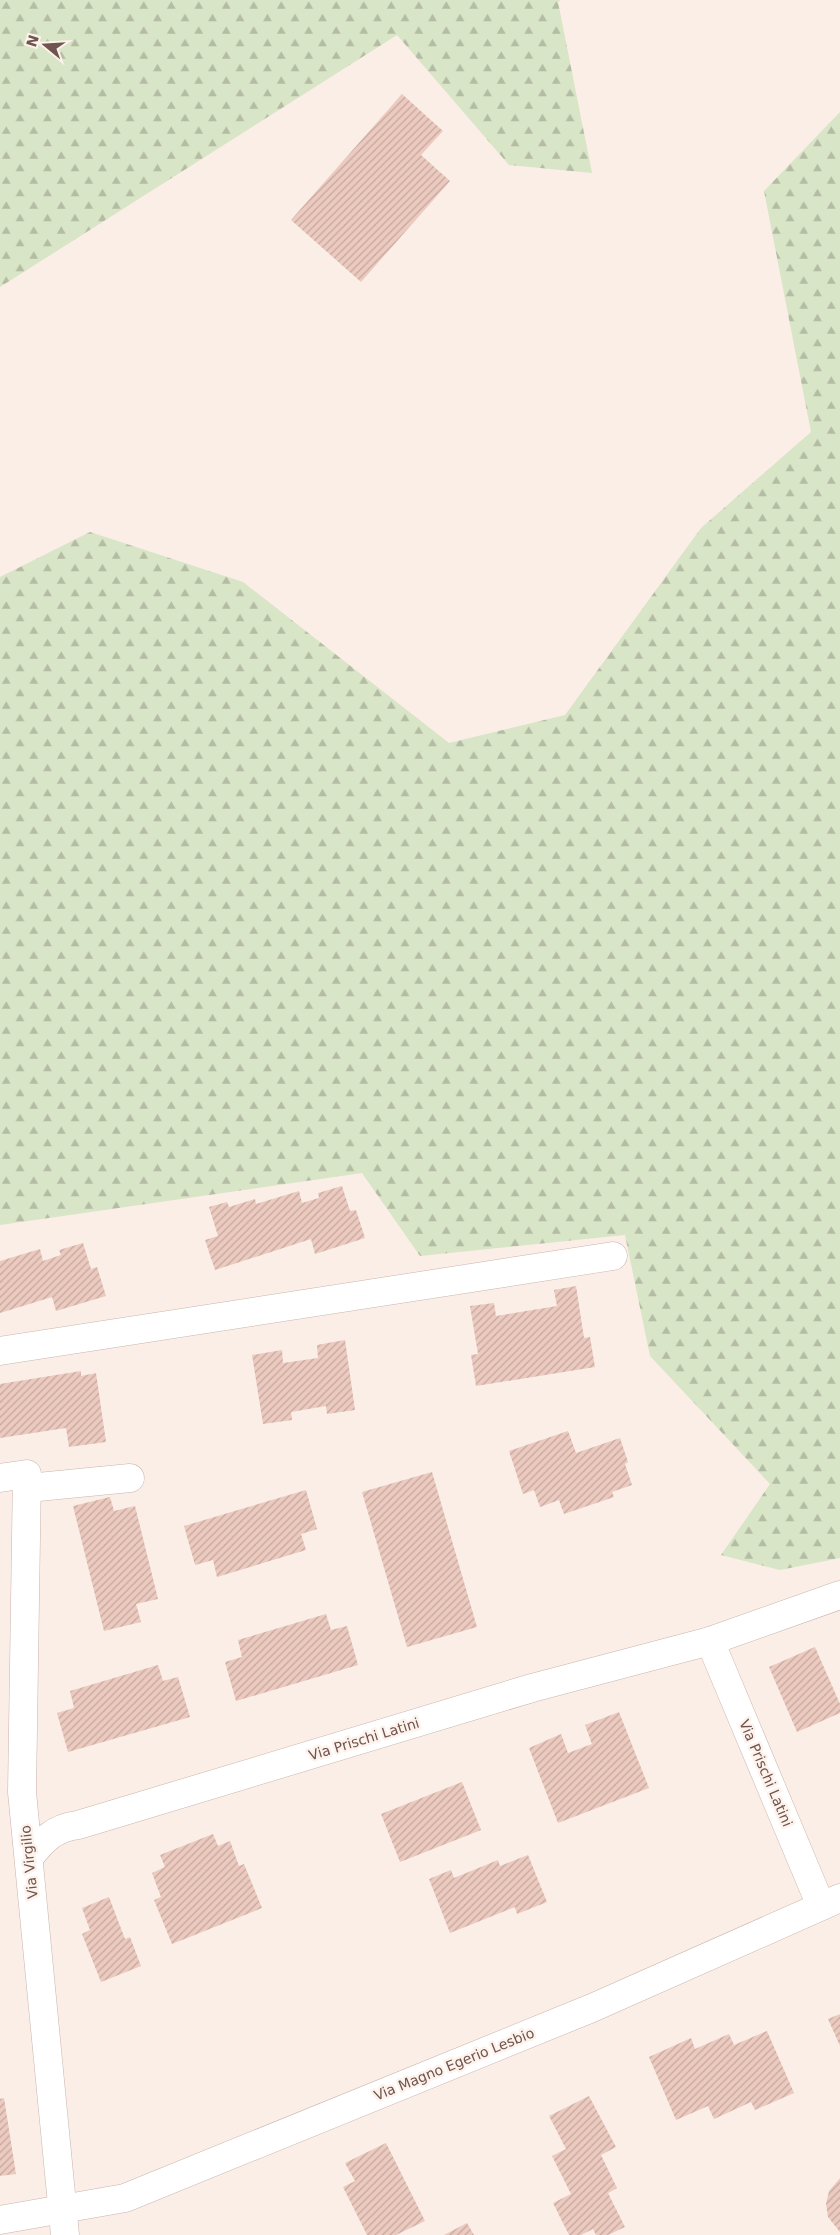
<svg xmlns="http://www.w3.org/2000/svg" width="840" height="2235" font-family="'DejaVu Sans',sans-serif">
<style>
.forest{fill:url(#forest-firs)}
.building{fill:url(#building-hatch)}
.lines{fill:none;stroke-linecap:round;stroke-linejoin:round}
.minor-casing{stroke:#cab5ad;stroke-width:29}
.minor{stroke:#fff;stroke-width:28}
.labels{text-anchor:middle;stroke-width:5;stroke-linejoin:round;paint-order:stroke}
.street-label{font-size:14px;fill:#70544e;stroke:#fdf3ec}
</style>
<defs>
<pattern id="forest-firs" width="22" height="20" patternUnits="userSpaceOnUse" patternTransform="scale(1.25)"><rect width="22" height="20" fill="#d8e5c6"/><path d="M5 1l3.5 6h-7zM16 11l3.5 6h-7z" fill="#b4bca3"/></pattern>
<pattern id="building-hatch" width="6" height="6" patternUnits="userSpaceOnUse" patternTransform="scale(1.25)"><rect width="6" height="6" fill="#eccac0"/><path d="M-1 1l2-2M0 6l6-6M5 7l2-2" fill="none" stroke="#c4a79e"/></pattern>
</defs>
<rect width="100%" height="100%" fill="#faeee6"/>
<g class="forest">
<path d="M0,0H561L558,2L592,173L509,165L397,35L0,287Z"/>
<path d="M840,112V1558L780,1570L721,1555L770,1484L650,1356L625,1235L420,1256L362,1173L0,1225V577L90,532L243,582L449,743L565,715L701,528L811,432L764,191Z"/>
</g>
<g class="building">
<path d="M402,94L443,131L421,155L450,181L361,282L291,220Z"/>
<path d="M342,1186L350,1211L356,1210L365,1238L315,1254L311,1239L215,1270L205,1240L218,1236L209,1207L227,1202L229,1207L255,1199L256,1204L299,1191L302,1203L319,1198L318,1193Z"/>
<path d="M83,1243L91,1269L97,1267L106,1296L56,1311L52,1297L0,1313V1261L40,1249L43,1261L61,1255L59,1250Z"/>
<path d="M576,1286L584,1338L590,1337L595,1367L476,1386L471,1355L478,1354L470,1306L494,1303L496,1316L557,1306L554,1290Z"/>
<path d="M345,1340L355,1410L327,1414L326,1406L291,1412L292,1420L263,1424L252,1355L282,1350L283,1363L318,1358L317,1345Z"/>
<path d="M81,1371V1376L96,1373L106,1442L69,1447L66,1428L0,1438V1384Z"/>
<path d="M568,1431L576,1453L620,1438L628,1462L625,1464L632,1485L612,1492L614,1497L564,1514L559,1500L540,1507L534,1490L523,1494L509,1451Z"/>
<path d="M432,1472L477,1627L407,1647L362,1492Z"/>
<path d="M306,1490L317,1529L301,1534L306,1550L217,1577L213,1560L195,1565L184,1526Z"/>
<path d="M110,1497L114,1511L135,1506L158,1599L136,1604L141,1622L104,1631L73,1506Z"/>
<path d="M326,1614L331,1630L347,1626L358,1665L236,1701L225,1662L242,1657L238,1640Z"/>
<path d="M815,1647L840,1704V1713L797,1732L769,1667Z"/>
<path d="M158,1665L163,1681L178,1677L190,1717L68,1752L57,1713L74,1708L70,1691Z"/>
<path d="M619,1712L649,1788L558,1823L529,1748L561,1734L568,1753L592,1744L585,1725Z"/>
<path d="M462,1782L481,1830L400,1862L381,1814Z"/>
<path d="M213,1834L218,1846L230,1841L239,1866L244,1864L262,1908L172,1944L154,1900L161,1897L152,1873L165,1867L160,1855Z"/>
<path d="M528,1855L547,1902L517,1914L515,1907L450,1933L429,1879L451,1870L454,1878L498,1860L500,1866Z"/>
<path d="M109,1897L125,1939L130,1937L141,1966L101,1982L82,1934L90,1930L82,1908Z"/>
<path d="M840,2014V2046L828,2019Z"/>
<path d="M767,2031L794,2093L755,2110L751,2102L714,2119L708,2106L676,2120L649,2057L691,2038L695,2049L729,2034L734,2045Z"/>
<path d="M589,2096L616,2147L601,2155L617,2188L608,2193L625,2227L608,2235H596L593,2229L581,2235H569L553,2203L571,2194L552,2156L566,2149L549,2116Z"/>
<path d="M4,2098L16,2174L0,2176V2099Z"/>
<path d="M386,2143L425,2221L396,2235H367L343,2187L355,2181L345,2163Z"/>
<path d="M840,2178V2232L828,2217L826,2204L829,2191Z"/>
<path d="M467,2223L474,2235H444Z"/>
</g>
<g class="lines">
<defs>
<g id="minor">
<path d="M0,1351L613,1256"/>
<path d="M0,1478L27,1474L22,1792L65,2235"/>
<path d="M28,1488L130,1478"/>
<path d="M710,1641L821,1906"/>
<path d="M29,1858C43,1840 54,1828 78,1825L532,1688L710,1641L840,1595"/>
<path d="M0,2220L125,2198L592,2008L840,1898"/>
</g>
</defs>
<use href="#minor" class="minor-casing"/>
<use href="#minor" class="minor"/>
</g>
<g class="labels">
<g class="street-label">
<text transform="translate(364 1739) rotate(-17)" y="5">Via Prischi Latini</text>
<text transform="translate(766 1773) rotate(67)" y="5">Via Prischi Latini</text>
<text transform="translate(29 1862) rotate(-96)" y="5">Via Virgilio</text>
<text transform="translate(454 2064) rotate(-22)" y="5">Via Magno Egerio Lesbio</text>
</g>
</g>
<g transform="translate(45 45) rotate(288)" stroke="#fdf3ec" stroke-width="4" paint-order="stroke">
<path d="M0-4L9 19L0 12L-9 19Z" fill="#70544e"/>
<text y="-8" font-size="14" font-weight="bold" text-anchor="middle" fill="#70544e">N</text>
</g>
</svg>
